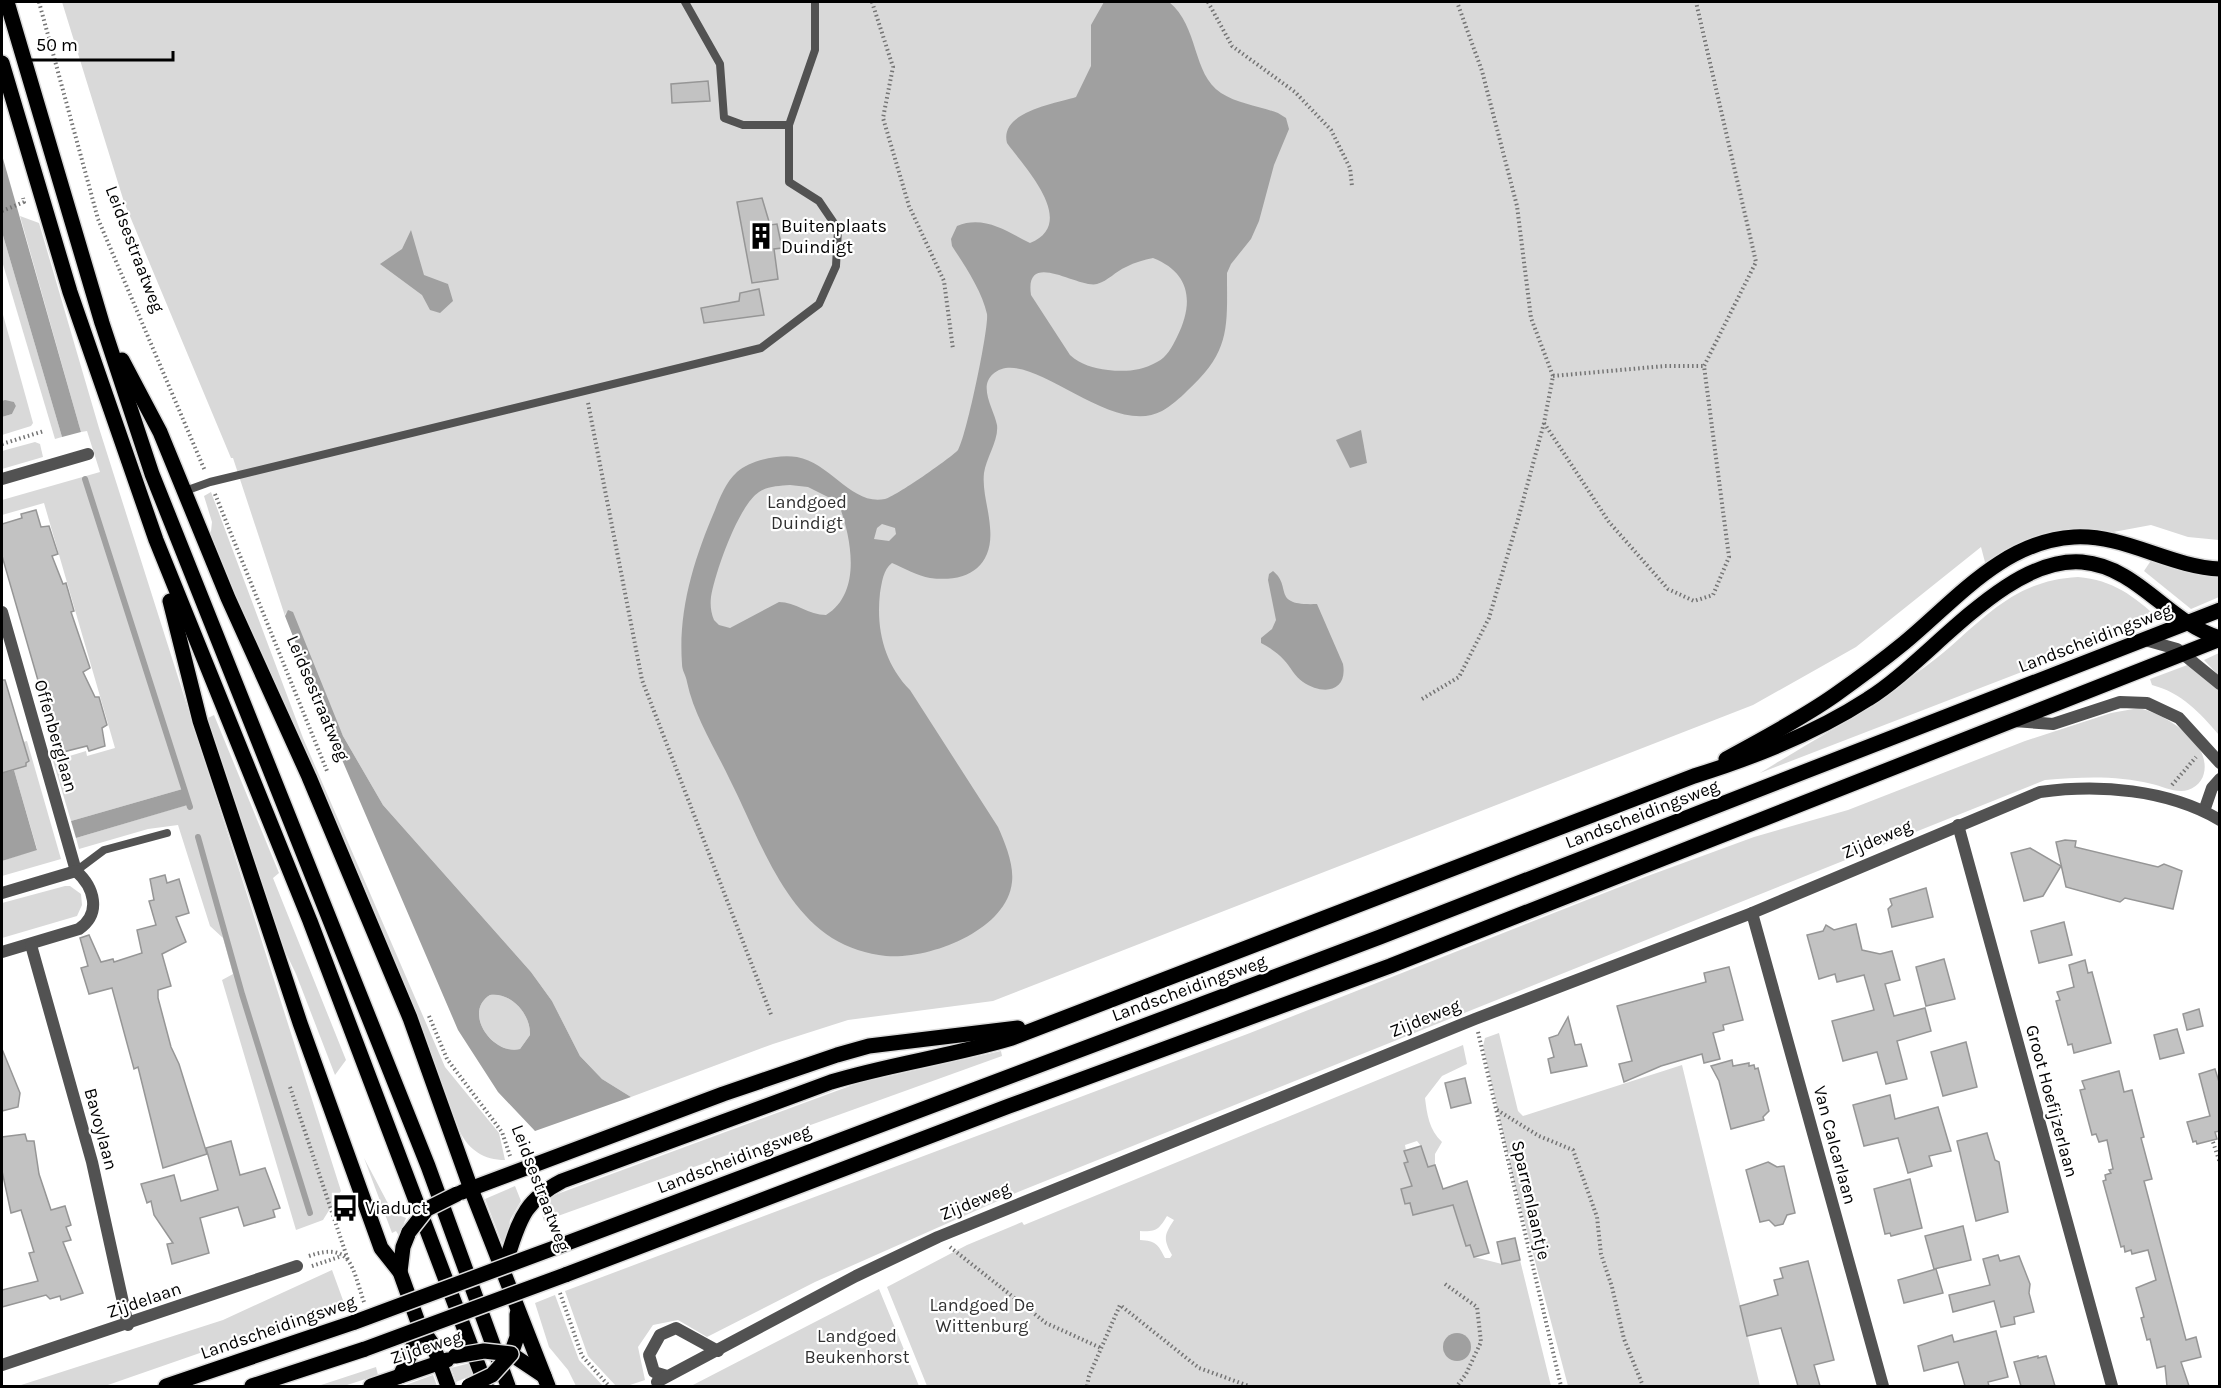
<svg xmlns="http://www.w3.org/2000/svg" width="2221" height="1388" font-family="Karla,sans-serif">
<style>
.green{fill:#d9d9d9;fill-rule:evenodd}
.water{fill:#a0a0a0;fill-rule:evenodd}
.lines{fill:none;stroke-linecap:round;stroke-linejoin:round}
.stream{stroke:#a0a0a0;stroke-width:6}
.building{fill:#c2c2c2;stroke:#969696;stroke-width:1.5}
.primary-casing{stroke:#dbdbdb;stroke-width:18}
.path{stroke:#747474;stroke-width:4;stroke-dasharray:1.5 3;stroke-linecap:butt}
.service{stroke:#525252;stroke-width:8}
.minor{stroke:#525252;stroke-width:12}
.tertiary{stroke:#525252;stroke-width:12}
.primary{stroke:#000;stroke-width:15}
.primary-bridge-casing{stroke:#dbdbdb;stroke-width:18;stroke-linecap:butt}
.primary-bridge{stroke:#000;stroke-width:15}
.labels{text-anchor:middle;stroke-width:4.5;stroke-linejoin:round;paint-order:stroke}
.poi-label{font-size:18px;fill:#000;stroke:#fff;text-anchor:start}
.street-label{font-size:18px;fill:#000;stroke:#fff}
.park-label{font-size:18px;fill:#303030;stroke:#fff}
</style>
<rect width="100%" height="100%" fill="#fff"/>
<g class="green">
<path d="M62,2H2219V540L2188,537L2151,525L2108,533L2061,530L2023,543L1986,566L1981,547L1856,647L1753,705L993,1001L848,1020L773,1044L631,1097L602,1079L580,1056L552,1001L531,972L383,805L343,736L286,612L285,616L233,458H231L124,202Z"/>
<path d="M20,216L39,223L99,428L341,1191L323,1220L296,1230L222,980L233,974L223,938L210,926L178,825L148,829L79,849L76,838L190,804L186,788L71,821L53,761L86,751L87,756L115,748L44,503L2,515V500L100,472L87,431L81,432Z"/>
<path d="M2,232L62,437L55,439L2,261Z"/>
<path d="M2,311L33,423L31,426L2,435V417L12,414L16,406L14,402L2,401Z"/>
<path d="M35,442L40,444L43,457L2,469V451Z"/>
<path d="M211,492L303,738L445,1067L499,1133L505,1160C484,1160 469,1150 460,1132L364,885L279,700L210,541L212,522L204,496Z"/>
<path d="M2152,559L2219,575V597L2191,609L2144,571Z"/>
<path d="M2078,577C2113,580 2134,596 2159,619L1760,773C1805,745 1852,720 1895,689C1913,675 1933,662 1950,647C1991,611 2020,580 2078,577Z"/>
<path d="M2219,653V676L2204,660Z"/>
<path d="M2190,664L2219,690V735C2199,712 2182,693 2152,685L2150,679Z"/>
<path d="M2139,708C2162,714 2181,726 2197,745C2208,759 2209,783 2188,790C2177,794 2162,786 2152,784C2116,775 2081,777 2045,780L1018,1192L815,1282L707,1337L678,1320L653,1325L638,1347L645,1380L627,1386H616L588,1356L565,1291L1250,1033L1645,877L1754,837L1848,810L2025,741L2111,713Z"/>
<path d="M214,715L279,873L273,878L346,1060L335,1075L296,974L274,928L206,719Z"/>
<path d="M27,741L61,859L2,876V861L37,849L14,770L26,766V763L29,761L23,742Z"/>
<path d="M65,886H70L81,894L82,905L77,916L2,938V903Z"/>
<path d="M490,995C512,992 531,1015 530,1035L520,1049C493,1056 462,1012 490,995Z"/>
<path d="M1499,1033L1518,1111L1523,1116L1682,1065L1760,1386H1568L1513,1178L1483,1046L1485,1038Z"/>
<path d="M1463,1045L1467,1064L1442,1076L1425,1098C1427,1114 1429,1130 1442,1142L1435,1154V1165L1428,1167L1421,1146L1417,1141L1405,1145L1408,1162L1404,1164L1412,1186L1401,1190L1405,1204L1410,1203L1413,1215L1453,1205L1466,1246L1470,1245L1474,1257L1502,1264L1520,1260L1551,1386H927L887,1287L967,1245L1022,1222L1024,1225ZM1167,1216L1174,1220C1164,1235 1163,1239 1172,1255L1170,1258H1165C1158,1244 1156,1241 1140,1240V1231C1157,1232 1159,1229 1167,1216Z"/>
<path d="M1001,1051L1002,1056L544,1221C540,1209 542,1204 552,1196L858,1083Z"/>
<path d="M364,1158L393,1213L406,1218L399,1236L396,1231L392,1233Z"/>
<path d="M515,1186L521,1201L510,1220L507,1241L502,1243L485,1199Z"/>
<path d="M332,1270L344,1303L105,1386H18L223,1320Z"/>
<path d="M879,1289L919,1386H690H691Z"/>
<path d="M555,1295L579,1360L603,1386H576L568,1370L549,1347L535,1303Z"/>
<path d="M474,1362H487L470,1376L456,1382L451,1368Z"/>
<path d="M376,1367L378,1375L344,1386H318Z"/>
<path d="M433,1375L437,1386H403Z"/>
</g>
<g class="water">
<path d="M1104,2H1169C1199,26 1192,74 1221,93C1238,104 1260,106 1278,113L1286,118L1289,129L1274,165L1259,221L1251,239L1231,264L1227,273C1227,328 1231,351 1187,391C1180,398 1171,406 1162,411C1109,439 1028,343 993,374C978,387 994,409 997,425C999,440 986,458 984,473C982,490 989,510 990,527C994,566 968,583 930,578C918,576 904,568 892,563C883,570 882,582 880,593C876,629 884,663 910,690L998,827C1005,843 1014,864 1012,882C1007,931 928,960 886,956C867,954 848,948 832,938C780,905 757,833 730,780C715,748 694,716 687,682C686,675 682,671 682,664C678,610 694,559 715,510C720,497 726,482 737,472C750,460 779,454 797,457C831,463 852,506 885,499C895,497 952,457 958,450C966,438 989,328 987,314C982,291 965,266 952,246L951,239L957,226C984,215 1006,231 1030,243C1079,223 1024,167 1007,143C999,112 1054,104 1076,97L1091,66V25ZM1153,258C1191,273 1194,303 1177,337C1172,347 1167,357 1157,362C1141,371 1125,372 1108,370C1093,368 1081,365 1070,355L1031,295C1024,248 1079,289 1097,284C1108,281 1116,271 1126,267C1135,262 1144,260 1153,258ZM790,485L808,487L838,502C851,536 863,592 826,615C809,615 795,602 779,602L730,628L719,625L714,620C711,613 710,605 711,597C715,573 738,506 759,492C768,486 779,486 790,485ZM882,524L895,528L896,534L889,541L874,539L877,528Z"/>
<path d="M2,155L81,432L62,437L2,232Z"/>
<path d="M411,230L424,275L448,284L453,301L440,313L430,310L422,295L380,264L402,249Z"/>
<path d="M5,400L14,402L16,406L12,414L2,417V401Z"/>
<path d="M1361,430L1367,463L1350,468L1336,440Z"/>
<path d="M1273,571C1293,587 1270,606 1317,604L1343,664C1348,693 1322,695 1303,682C1295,677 1290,666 1284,660C1278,653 1269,647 1261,643V638L1272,629L1276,620L1268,580L1269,574Z"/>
<path d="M288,610L293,612L343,736L383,805L531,972L552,1001L580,1056L602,1079L631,1097L535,1131L498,1092L458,1030L334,741L285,616ZM490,995C512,992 531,1015 530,1035L520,1049C493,1056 462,1012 490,995Z"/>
<path d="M14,770L37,850L2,861V773Z"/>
<path d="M186,788L191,804L76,838L71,821Z"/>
<circle cx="1457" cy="1347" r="14"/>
</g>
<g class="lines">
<g class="stream">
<path d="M85,479L190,807"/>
<path d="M198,837L242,994L310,1213"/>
</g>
</g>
<g class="building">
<path d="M708,81L710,101L672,103L671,84Z"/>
<path d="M762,198L770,225L777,224L782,248L774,249L778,279L752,283L737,202Z"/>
<path d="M759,289L764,315L704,323L701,308L739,301L740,293Z"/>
<path d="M36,510L41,527L49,526L58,554L52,556L63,584L66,583L74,611L71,612L90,668L83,672L95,697H99L107,725L102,728L105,746L89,751L87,746L59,753L2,556V524L22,518L21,514Z"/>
<path d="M2,680H5L29,761L26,763V766L2,773Z"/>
<path d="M2065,840L2076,841L2075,847L2158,867L2164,864L2182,871L2173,909L2125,898L2120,902L2066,887L2056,842Z"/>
<path d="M2030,848L2061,866L2043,896L2024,901L2011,853Z"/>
<path d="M165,875L167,883L179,879L189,913L176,917L186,942L162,954L171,986L158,990V998L171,1047L179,1064L207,1154L163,1168L139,1071L138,1067L134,1069L112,988L89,994L81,968L88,966L80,938L89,935L101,962L113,959L114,962L142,953L137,930L156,925L149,901L154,900L150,879Z"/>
<path d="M1926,888L1933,917L1892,927L1888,909L1892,905L1890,899Z"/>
<path d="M2064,922L2072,955L2039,963L2031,931Z"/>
<path d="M1856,924L1862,950L1880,954L1892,951L1900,980L1885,984L1894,1016L1925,1008L1931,1031L1897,1041L1907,1079L1886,1084L1877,1052L1843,1061L1832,1021L1874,1010L1864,975L1837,982L1835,974L1819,979L1807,935L1823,931L1826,925L1834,930Z"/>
<path d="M1944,959L1955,999L1926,1006L1916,967Z"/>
<path d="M2085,960L2088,973L2092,972L2111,1043L2074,1053L2072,1044L2068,1045L2056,1001L2060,1000L2057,992L2074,987L2069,965Z"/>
<path d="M1729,967L1743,1020L1723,1025L1724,1030L1713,1033L1720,1059L1704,1063L1702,1054L1661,1066L1624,1082L1619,1064L1632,1061L1617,1006L1706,982L1704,973Z"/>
<path d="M2199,1009L2203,1026L2187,1030L2183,1014Z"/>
<path d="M1568,1017L1575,1045L1581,1044L1587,1066L1551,1073L1548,1059L1554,1057L1549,1038L1558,1035Z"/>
<path d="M2177,1029L2184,1053L2160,1059L2154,1035Z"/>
<path d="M1966,1042L1977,1087L1943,1096L1931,1052Z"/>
<path d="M2,1049L20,1093L18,1107L2,1111Z"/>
<path d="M1732,1060L1733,1066L1749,1063V1066L1754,1065L1755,1069L1758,1068L1769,1111L1763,1117L1764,1120L1731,1129L1719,1081L1711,1066Z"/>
<path d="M2215,1069L2220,1085V1131L2215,1132L2217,1139L2197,1144L2196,1141L2193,1142L2187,1122L2210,1116L2199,1074Z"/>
<path d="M2119,1071L2124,1092L2132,1090L2144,1137L2141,1138L2152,1179L2144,1181L2186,1340L2196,1337L2201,1357L2181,1362L2189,1386H2167L2165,1366L2157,1368L2150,1339L2147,1340L2141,1318L2144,1317L2136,1288L2156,1280L2148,1250L2132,1254L2131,1250L2125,1252L2124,1246L2121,1247L2103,1181L2106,1180L2105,1175L2111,1173L2109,1170L2113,1169L2107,1140L2099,1142L2096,1134L2092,1135L2080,1090L2085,1089L2082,1081Z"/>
<path d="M1465,1078L1471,1103L1451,1108L1445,1083Z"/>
<path d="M1890,1095L1895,1119L1938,1107L1951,1151L1929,1156L1932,1166L1908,1173L1898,1138L1864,1146L1853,1105Z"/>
<path d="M1987,1133L1995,1160L1999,1162L2008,1212L1976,1221L1957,1141Z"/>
<path d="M25,1134L27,1141H34L39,1174L51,1210L65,1206L71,1225L66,1227L71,1240L63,1242L83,1293L61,1300L60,1296L50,1299L46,1295L2,1307V1290L38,1281L29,1253L34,1252L21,1210L11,1213L2,1171V1137Z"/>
<path d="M231,1141L240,1175L265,1168L280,1208L273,1210L275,1217L244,1226L238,1207L200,1218L209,1253L172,1264L167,1244L173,1243L154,1215L151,1201L147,1203L141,1184L174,1175L181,1201L218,1190L206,1148Z"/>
<path d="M1421,1146L1428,1167L1435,1165L1443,1189L1467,1181L1489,1253L1474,1257L1470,1245L1466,1246L1453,1205L1413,1215L1410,1203L1405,1204L1401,1189L1412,1186L1404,1163L1408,1162L1404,1151Z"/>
<path d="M1768,1162L1777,1167L1784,1166L1795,1213L1787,1215L1783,1224L1775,1226L1769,1220L1760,1222L1746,1170Z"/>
<path d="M1910,1179L1922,1228L1891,1236L1890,1233L1885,1234L1874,1189Z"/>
<path d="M1963,1226L1971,1260L1934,1269L1925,1236Z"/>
<path d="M1515,1238L1520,1260L1502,1264L1497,1242Z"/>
<path d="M1998,1255L2000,1261L2019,1256L2030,1284L2029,1293L2034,1312L2014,1317L2015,1324L2001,1327L1994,1301L1953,1312L1949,1295L1990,1285L1983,1259Z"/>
<path d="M1808,1261L1834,1360L1814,1365L1820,1386H1798L1781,1328L1747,1336L1740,1306L1778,1295L1774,1280L1783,1278L1780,1268Z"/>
<path d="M1936,1269L1943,1293L1904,1303L1898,1280Z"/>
<path d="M1996,1331L2008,1377L1988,1382L1989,1386H1965L1958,1362L1924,1371L1918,1346L1952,1335L1954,1342Z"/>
<path d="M2038,1356V1358L2046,1356L2055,1386H2021L2014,1362Z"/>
</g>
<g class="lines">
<defs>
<g id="primary">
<path d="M7,2L102,323L152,474L428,1166L508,1386"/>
<path d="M2,63L70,292L156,540L310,921L486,1386"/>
<path d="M122,360L160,432L228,598L309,777L410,1018L471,1189L548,1386"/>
<path d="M170,601L200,721L300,1023L381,1248L400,1272L419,1325L433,1345L448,1386"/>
<path d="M1726,759C1762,739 1801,719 1835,695C1859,678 1882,661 1904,643C1955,601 2003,541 2074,537C2124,534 2170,567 2220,569"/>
<path d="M462,1192L723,1094L837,1055L869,1046L1018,1028"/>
<path d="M554,1248L1380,937L2220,610"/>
<path d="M503,1269C519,1227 518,1204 562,1181L831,1082C890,1064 952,1056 1012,1038L1694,776C1755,757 1814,734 1868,699C1930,661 2006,556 2082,562C2139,567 2168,623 2220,638"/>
<path d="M400,1272L403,1247L409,1232"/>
<path d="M565,1275L1009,1106L1390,966L2220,639"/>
<path d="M517,1314V1337L511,1354L544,1376"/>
<path d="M400,1376L411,1353L419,1325"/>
<path d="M166,1386L355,1322"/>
<path d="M252,1386L365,1349"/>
<path d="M371,1386L447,1360"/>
</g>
</defs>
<use href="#primary" class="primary-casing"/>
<g class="path">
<path d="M39,2L98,219L205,471"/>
<path d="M872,2L893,67L883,118L909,206L944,281L953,349"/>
<path d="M1208,2L1232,46L1295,92L1331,130L1350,168L1352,186"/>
<path d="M2,211L24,202L23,198"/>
<path d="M1553,376L1665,366H1704"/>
<path d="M588,403L642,680L772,1017"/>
<path d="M1544,423L1609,522L1668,589L1694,601L1713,595L1729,557L1704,366L1756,262L1696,2"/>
<path d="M2,444L44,431"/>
<path d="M215,494L327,771"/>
<path d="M1422,699L1459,677L1489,618L1517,523L1544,423L1553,376L1531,318L1517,206L1482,71L1457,2"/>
<path d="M2172,785L2196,757"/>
<path d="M429,1016L447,1059L502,1132L510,1156"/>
<path d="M1478,1032L1561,1386"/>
<path d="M290,1087L348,1260"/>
<path d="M1497,1110L1539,1136L1573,1150L1597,1217L1601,1254L1612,1287L1624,1339L1643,1386"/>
<path d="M2213,1142L2220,1163"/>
<path d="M950,1247L1046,1323L1101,1348"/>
<path d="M309,1256C352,1241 352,1268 364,1302"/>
<path d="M312,1266L342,1256"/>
<path d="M1445,1284L1477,1307L1481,1342L1466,1374L1457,1386"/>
<path d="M560,1293L582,1356L609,1386"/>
<path d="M1087,1386L1089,1376L1120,1305L1199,1368L1249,1386"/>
</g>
<g class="service">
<path d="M685,2L720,64L724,118L743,125H789"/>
<path d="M185,491L210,482L761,348L819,304L836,266L838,229L819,201L789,182V125L815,50V2"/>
<path d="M76,871L104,850L167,833"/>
</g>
<g class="minor">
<path d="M2,479L88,454"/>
<path d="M2,612L76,871C94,887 102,913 79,929L2,952"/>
<path d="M2204,811L2212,788L2220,779"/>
<path d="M1958,825L2112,1386"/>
<path d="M2,893L76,871"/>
<path d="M1752,913L1883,1386"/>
<path d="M31,945L92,1162L128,1325"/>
<path d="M2,1365L297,1266"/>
<path d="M667,1376L654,1372L649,1355L660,1335L676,1328L718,1351"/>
<path d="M657,1382L856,1276L938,1237L1475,1019L1752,913L2040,792C2099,784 2167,789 2220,820"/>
</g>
<g class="tertiary">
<path d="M2145,640L2177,649L2220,684"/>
<path d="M2014,721L2053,724L2120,702L2147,703L2179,718L2220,763"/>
</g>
<use href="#primary" class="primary"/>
<defs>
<g id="primary-bridge">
<path d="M409,1232L427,1209L457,1194"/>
<path d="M355,1322L554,1248"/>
<path d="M365,1349L565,1275"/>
<path d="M455,1356L484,1351L511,1354L492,1375L469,1386"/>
</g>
</defs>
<use href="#primary-bridge" class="primary-bridge-casing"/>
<use href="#primary-bridge" class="primary-bridge"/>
</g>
<defs>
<symbol id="building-bare" viewBox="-9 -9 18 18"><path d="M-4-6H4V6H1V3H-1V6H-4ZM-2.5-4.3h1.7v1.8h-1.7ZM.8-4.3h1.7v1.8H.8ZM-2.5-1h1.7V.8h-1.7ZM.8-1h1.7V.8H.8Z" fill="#000" stroke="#fff" stroke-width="2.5" paint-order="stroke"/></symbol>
<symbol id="bus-bare" viewBox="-9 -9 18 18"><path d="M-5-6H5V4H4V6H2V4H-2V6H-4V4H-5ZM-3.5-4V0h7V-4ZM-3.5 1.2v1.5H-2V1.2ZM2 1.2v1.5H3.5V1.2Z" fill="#000" stroke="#fff" stroke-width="2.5" paint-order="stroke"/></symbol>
</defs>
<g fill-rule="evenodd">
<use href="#building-bare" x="742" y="217" width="38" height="38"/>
<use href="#bus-bare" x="326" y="1189" width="38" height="38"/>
</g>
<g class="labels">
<g class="poi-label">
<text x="781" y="232">Buitenplaats<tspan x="781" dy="21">Duindigt</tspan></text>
<text x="365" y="1214">Viaduct</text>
</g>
<g class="street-label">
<text transform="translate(135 249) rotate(69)" y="6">Leidsestraatweg</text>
<text transform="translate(2095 638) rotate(-21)" y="6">Landscheidingsweg</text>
<text transform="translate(318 698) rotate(67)" y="6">Leidsestraatweg</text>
<text transform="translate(56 736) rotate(74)" y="6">Offenberglaan</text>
<text transform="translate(1642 814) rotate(-21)" y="6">Landscheidingsweg</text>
<text transform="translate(1877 839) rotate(-23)" y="6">Zijdeweg</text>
<text transform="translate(1189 988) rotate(-20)" y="6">Landscheidingsweg</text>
<text transform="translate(1425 1018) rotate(-22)" y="6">Zijdeweg</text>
<text transform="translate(2052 1101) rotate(75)" y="6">Groot Hoefijzerlaan</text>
<text transform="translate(101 1129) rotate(75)" y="6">Bavoylaan</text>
<text transform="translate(1835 1145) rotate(75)" y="6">Van Calcarlaan</text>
<text transform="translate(734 1159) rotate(-21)" y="6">Landscheidingsweg</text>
<text transform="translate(541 1188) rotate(69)" y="6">Leidsestraatweg</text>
<text transform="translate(1531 1200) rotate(77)" y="6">Sparrenlaantje</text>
<text transform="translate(975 1201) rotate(-22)" y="6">Zijdeweg</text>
<text transform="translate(144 1300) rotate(-19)" y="6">Zijdelaan</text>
<text transform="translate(278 1327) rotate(-19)" y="6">Landscheidingsweg</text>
<text transform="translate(426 1347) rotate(-18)" y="6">Zijdeweg</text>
</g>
<g class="park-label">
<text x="807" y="508">Landgoed<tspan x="807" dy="21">Duindigt</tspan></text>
<text x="982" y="1311">Landgoed De<tspan x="982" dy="21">Wittenburg</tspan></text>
<text x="857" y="1342">Landgoed<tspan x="857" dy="21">Beukenhorst</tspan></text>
</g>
</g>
<rect width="2221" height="1388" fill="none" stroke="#000000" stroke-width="6"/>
<path d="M27 51v9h146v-9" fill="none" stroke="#000000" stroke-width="3"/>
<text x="36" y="51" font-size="18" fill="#000000" stroke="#ffffff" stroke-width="4.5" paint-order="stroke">50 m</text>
</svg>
